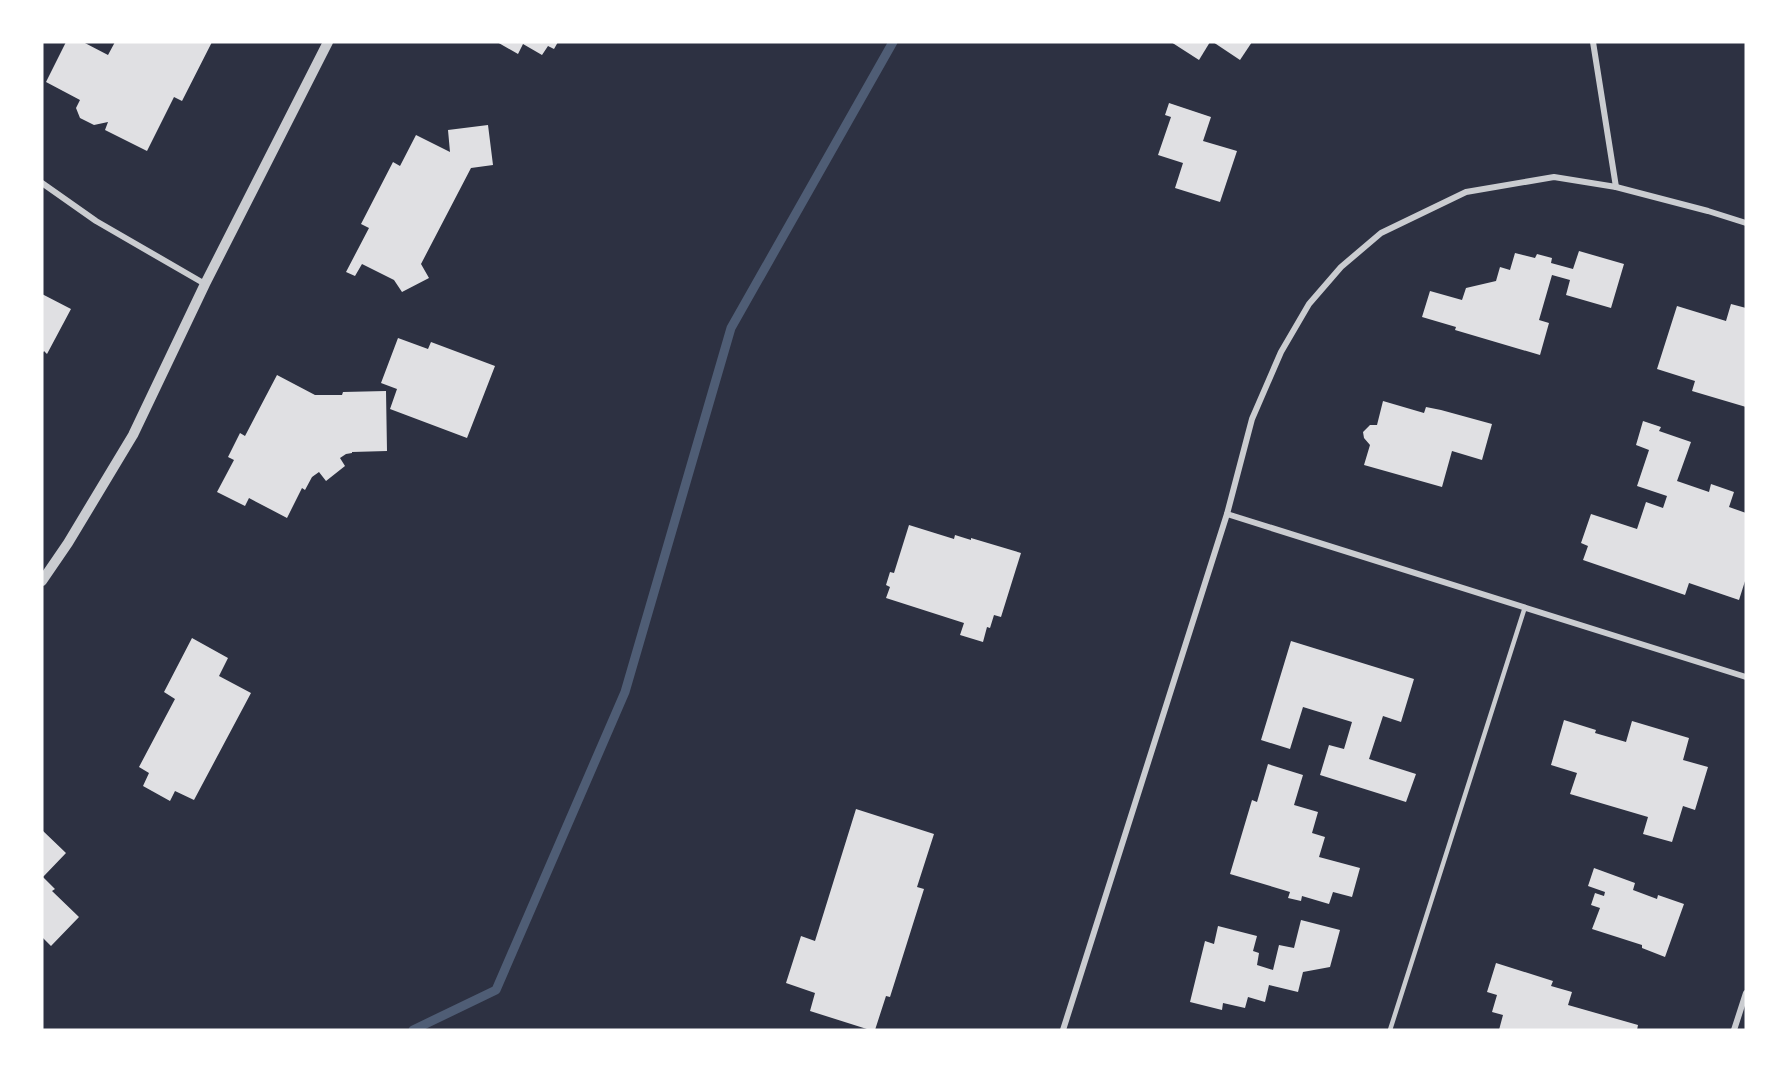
<svg xmlns="http://www.w3.org/2000/svg" width="1788" height="1072" font-family="'IBM Plex Sans',sans-serif">
<style>
.lines{fill:none;stroke-linecap:round;stroke-linejoin:round}
.stream{stroke:#4f5d75;stroke-width:9}
.building{fill:#e0e0e3}
.service{stroke:#caccd0;stroke-width:4.5}
.minor{stroke:#caccd0;stroke-width:6}
.tertiary{stroke:#caccd0;stroke-width:10}
</style>
<rect width="100%" height="100%" fill="#2d3142"/>
<g class="lines">
<path class="stream" d="M413,1030L496,990L625,692L731,328L893,42"/>
</g>
<g class="building">
<path d="M66,42H83L108,55L115,42H212L182,101L174,97L147,151L105,130L108,122L94,125L80,118L76,108L80,100L46,82Z"/>
<path d="M497,42H558L554,49L548,46L542,55L523,44L518,54Z"/>
<path d="M1171,42H1210L1199,60Z"/>
<path d="M1213,42H1252L1240,60Z"/>
<path d="M1169,103L1211,117L1203,141L1237,151L1220,202L1175,188L1183,163L1158,155L1171,117L1165,115Z"/>
<path d="M488,125L493,165L471,168L421,264L429,278L402,292L394,280L362,264L355,276L346,272L369,228L361,224L393,162L400,166L416,135L450,152L448,130Z"/>
<path d="M1579,251L1624,264L1611,308L1566,295L1570,280L1552,275L1539,320L1549,323L1540,355L1455,330L1456,327L1422,317L1430,291L1462,300L1466,288L1496,281L1500,267L1510,270L1515,253L1535,258L1537,254L1552,258L1551,263L1573,269Z"/>
<path d="M42,294L71,309L47,354L44,351L42,354Z"/>
<path d="M1731,304L1746,308V407L1692,391L1695,381L1657,369L1677,306L1726,321Z"/>
<path d="M398,338L428,349L431,342L495,366L467,438L390,409L397,389L381,383Z"/>
<path d="M277,375L315,395H342L343,392L386,391L387,451L352,452V453L346,454L340,458L345,466L326,481L319,472L312,477L305,490L302,488L287,518L249,498L245,506L217,492L234,460L228,457L240,433L245,436Z"/>
<path d="M1383,401L1424,413L1426,407L1441,410L1492,424L1482,460L1452,451L1442,487L1364,465L1370,445L1364,438L1363,432L1370,425H1377Z"/>
<path d="M1643,421L1661,427L1659,431L1691,442L1677,481L1709,492L1711,484L1734,492L1729,507L1746,513V578L1739,600L1689,583L1685,595L1583,560L1588,546L1581,543L1591,514L1637,529L1646,502L1663,508L1667,496L1637,486L1649,450L1636,445Z"/>
<path d="M909,525L954,539L955,535L971,540V538L1021,553L1001,617L994,615L990,628L987,627L983,642L960,635L964,623L886,598L890,587L886,585L890,572L894,573Z"/>
<path d="M192,638L228,658L219,676L251,693L194,800L175,791L170,801L143,786L149,773L139,767L175,699L164,692Z"/>
<path d="M1291,641L1414,679L1401,722L1383,716L1369,759L1416,774L1406,802L1320,775L1329,745L1344,749L1352,722L1303,707L1290,749L1261,740Z"/>
<path d="M1564,720L1596,730L1595,733L1626,742L1632,721L1689,738L1683,760L1708,767L1695,810L1683,806L1672,842L1643,834L1648,817L1570,794L1577,773L1551,765Z"/>
<path d="M1268,764L1303,775L1294,805L1318,812L1312,833L1325,837L1319,857L1360,868L1352,897L1333,892L1329,904L1302,896L1301,901L1288,898L1290,892L1230,874L1252,800L1257,802Z"/>
<path d="M856,809L934,834L917,887L924,889L890,997L886,996L875,1030H870L810,1011L815,993L786,983L801,936L815,941Z"/>
<path d="M42,830L66,853L43,877L55,889L52,891L79,917L51,946L42,937Z"/>
<path d="M1594,868L1635,883L1633,890L1657,899L1658,895L1684,904L1665,957L1642,948V945L1592,929L1600,908L1591,905L1595,893L1604,896L1605,892L1588,886Z"/>
<path d="M1301,920L1340,930L1330,967L1303,972L1298,992L1269,985L1265,1002L1248,997L1245,1008L1223,1003L1222,1010L1190,1002L1205,941L1214,944L1218,926L1257,936L1253,951L1259,953L1257,965L1273,970L1279,945L1294,948Z"/>
<path d="M1496,963L1553,981L1551,986L1572,992L1568,1005L1638,1025L1637,1030H1499L1503,1015L1492,1012L1497,995L1487,992Z"/>
</g>
<g class="lines">
<path class="service" d="M1390,1030L1525,607"/>
<g class="minor">
<path d="M1593,42L1616,187"/>
<path d="M42,183L96,221L205,284"/>
<path d="M1227,514L1746,677"/>
<path d="M1063,1030L1227,514L1252,419L1281,352L1309,304L1341,267L1381,233L1466,192L1554,177L1616,187L1708,211L1746,223"/>
<path d="M1734,1030L1746,993"/>
</g>
<path class="tertiary" d="M42,581L68,543L133,435L205,284L328,42"/>
</g>
<rect width="1788" height="1072" fill="none" stroke="#ffffff" stroke-width="87"/>
</svg>
